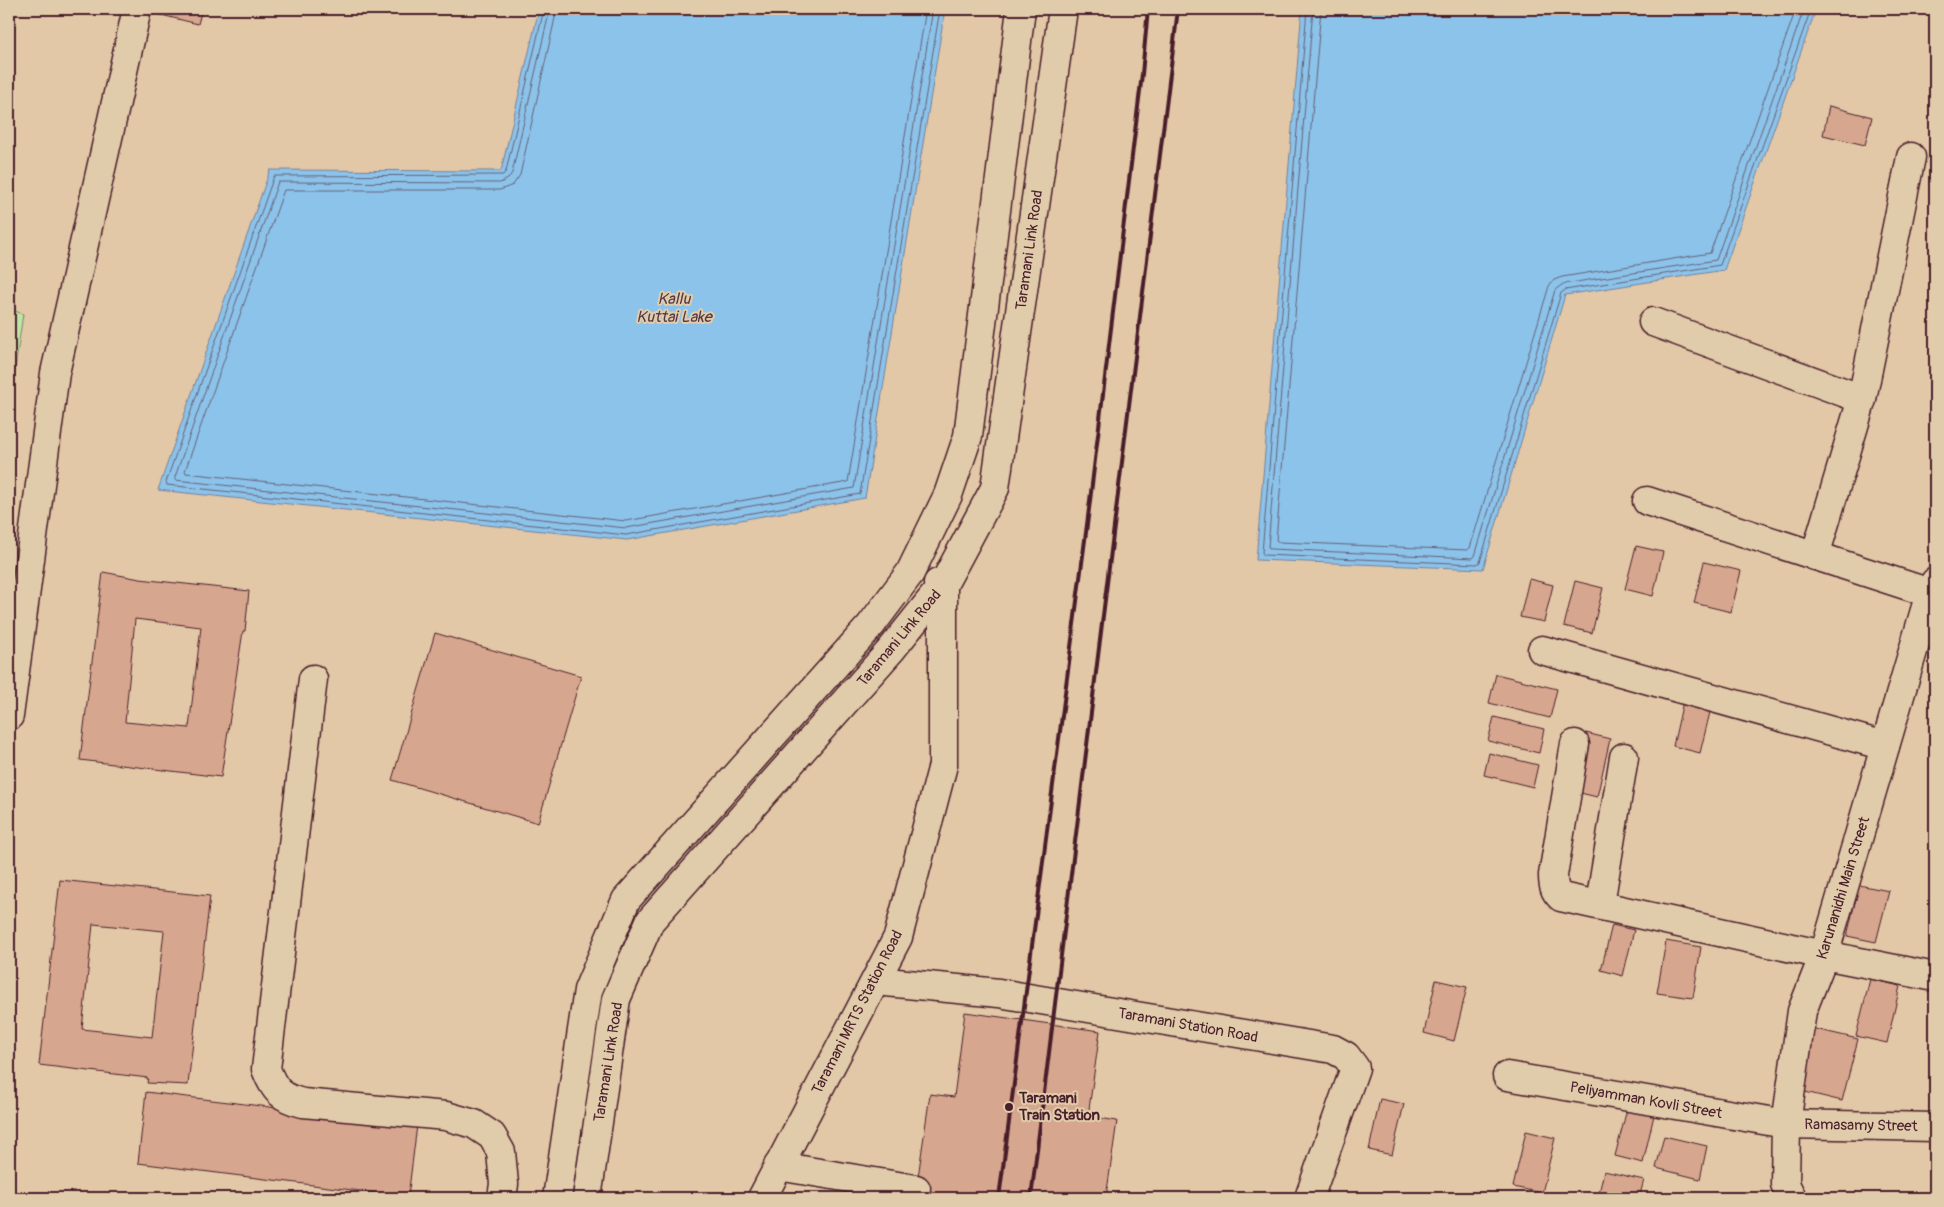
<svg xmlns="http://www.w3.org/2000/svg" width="1944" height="1207" font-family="Pangolin,sans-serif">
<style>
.green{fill:#bbe6a4;stroke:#828268}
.water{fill:#8cc3ea;stroke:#72819e}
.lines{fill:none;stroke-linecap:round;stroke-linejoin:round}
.shore{stroke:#646177;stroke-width:1}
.building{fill:#d7a68e;stroke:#4a1f2b;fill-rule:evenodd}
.minor-casing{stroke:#4a1f2b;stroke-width:31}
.minor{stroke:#e0ccaa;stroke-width:28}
.rail{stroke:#4a1f2b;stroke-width:4}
.poi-dot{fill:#4a1f2b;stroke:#e0ccaa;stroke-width:2}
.labels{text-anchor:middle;stroke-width:4;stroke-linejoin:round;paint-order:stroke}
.street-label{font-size:15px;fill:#4a1f2b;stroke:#e0ccaa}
.poi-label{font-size:15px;font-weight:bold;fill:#4a1f2b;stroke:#e0ccaa;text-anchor:start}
.water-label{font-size:16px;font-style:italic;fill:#543848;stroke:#e0ccaa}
</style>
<rect width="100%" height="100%" fill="#e2c8a7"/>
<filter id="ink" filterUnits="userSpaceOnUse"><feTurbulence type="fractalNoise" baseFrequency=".02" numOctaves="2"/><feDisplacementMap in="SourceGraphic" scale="10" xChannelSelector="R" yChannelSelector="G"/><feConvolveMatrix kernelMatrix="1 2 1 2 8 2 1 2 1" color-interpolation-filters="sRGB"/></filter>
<g filter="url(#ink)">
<path class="green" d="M9,309L23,314L9,409Z"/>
<g class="water">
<path d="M539,9H945L865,498L627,540L158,490L270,170L501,171Z"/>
<path d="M1302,9H1816L1724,270L1565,295L1483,569L1256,560Z"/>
</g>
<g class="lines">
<g class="shore">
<path d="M544,9L506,171L503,175L274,176L166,482L167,485L626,535L860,494L940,9"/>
<path d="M550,9L512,173L508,179L500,183L278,182L175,477V480L626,528L854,488L933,9"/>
<path d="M557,9L520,175L513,185L500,190H284L185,471L186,473L626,521L848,482L926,9"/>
<path d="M1307,9L1262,553L1264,555L1477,564L1480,562L1561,293L1565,290L1720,265L1811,9"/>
<path d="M1313,9L1268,547L1271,549L1473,558L1475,556L1555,290L1563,284L1716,260L1804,9"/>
<path d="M1321,9L1276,540L1279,542L1467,550L1470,548L1549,286L1554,280L1562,277L1710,253L1796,9"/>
</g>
</g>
<g class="building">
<path d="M154,9H202L198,24L153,13Z"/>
<path d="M1829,106L1872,117L1865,145L1823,135Z"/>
<path d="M1636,546L1663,552L1653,596L1625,589Z"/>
<path d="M1704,562L1741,571L1731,612L1694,603Z"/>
<path d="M103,572L140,579L249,591L245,631H243L221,777L80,760ZM135,619L201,627L189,728L125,722Z"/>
<path d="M1529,579L1553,585L1544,622L1520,617Z"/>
<path d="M1575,581L1603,588L1592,633L1564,626Z"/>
<path d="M435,633L581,676L538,823L392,780Z"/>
<path d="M1496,674L1557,689L1550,718L1489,703Z"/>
<path d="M1684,697L1712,704L1700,753L1673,746Z"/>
<path d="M1494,717L1544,729L1539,753L1488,741Z"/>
<path d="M1586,733L1610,739L1597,797L1572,791Z"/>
<path d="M1489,753L1538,765L1533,787L1484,775Z"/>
<path d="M60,880L210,896L188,1085L147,1083L148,1078L39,1065ZM93,924L164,931L152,1037L82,1029Z"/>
<path d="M1859,885L1889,891L1876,942L1847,936Z"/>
<path d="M1612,925L1634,930L1623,976L1601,970Z"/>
<path d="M1666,941L1701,947L1693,998L1657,993Z"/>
<path d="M1870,979L1900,986L1887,1043L1856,1036Z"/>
<path d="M1436,980L1467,987L1454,1041L1424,1033Z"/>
<path d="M965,1012L1100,1031L1088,1116L1117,1121L1106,1198H915L930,1094L954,1097Z"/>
<path d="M1811,1028L1858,1039L1842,1101L1797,1090Z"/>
<path d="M146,1092L417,1125L408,1197L138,1163Z"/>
<path d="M1380,1099L1404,1104L1392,1155L1369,1150Z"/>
<path d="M1627,1109L1654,1115L1643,1163L1615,1156Z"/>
<path d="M1526,1131L1555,1138L1542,1193L1513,1187Z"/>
<path d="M1664,1136L1707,1146L1700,1179L1656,1168Z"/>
<path d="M1604,1171L1644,1180L1639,1198H1598Z"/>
</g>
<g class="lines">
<defs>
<g id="minor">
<path d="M1653,322L1862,399"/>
<path d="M1647,501L1930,593"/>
<path d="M1815,556L1862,399L1911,157"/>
<path d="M1542,650L1885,746"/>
<path d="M313,679L266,1069C274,1090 281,1098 303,1103L446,1116L474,1124L492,1136L501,1152L504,1184L502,1198"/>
<path d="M9,716L55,373L137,9"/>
<path d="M1575,744L1553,875C1553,884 1554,891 1561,897L1824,955L1935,977"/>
<path d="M1600,904L1624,757"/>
<path d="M876,981L999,993L1333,1049L1346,1056L1355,1068L1309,1198"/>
<path d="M1507,1076L1786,1124L1935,1127"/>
<path d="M778,1166L916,1189"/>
<path d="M557,1198L588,990L626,900L871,625L910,573L948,495L968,436L1021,9"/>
<path d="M587,1198L616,999L650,921L891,650L943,585L995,488L1063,9"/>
<path d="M762,1198L898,937L943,765V585L938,583"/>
<path d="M1792,1198L1785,1184L1786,1124L1802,1011L1824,955L1930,593L1935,582"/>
</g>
</defs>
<use href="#minor" class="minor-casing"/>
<use href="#minor" class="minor"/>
<g class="rail">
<path d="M999,1198L1088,517L1142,74L1148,9"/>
<path d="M1031,1198L1178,9"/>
</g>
</g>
</g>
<circle class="poi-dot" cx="1009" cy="1107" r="5"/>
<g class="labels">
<g class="street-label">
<text transform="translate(1029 250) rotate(-82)" y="5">Taramani Link Road</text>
<text transform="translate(899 638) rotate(-50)" y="5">Taramani Link Road</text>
<text transform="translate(1843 888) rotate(-73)" y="5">Karunanidhi Main Street</text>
<text transform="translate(857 1012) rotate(-63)" y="5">Taramani MRTS Station Road</text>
<text transform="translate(1188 1025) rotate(10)" y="5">Taramani Station Road</text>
<text transform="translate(608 1062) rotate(-81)" y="5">Taramani Link Road</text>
<text transform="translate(1646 1100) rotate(10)" y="5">Peliyamman Kovli Street</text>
<text transform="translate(1861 1125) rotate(1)" y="5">Ramasamy Street</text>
</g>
<g class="poi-label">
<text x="1019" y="1103">Taramani<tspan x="1019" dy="17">Train Station</tspan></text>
</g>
<g class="water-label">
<text x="674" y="304">Kallu<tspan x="674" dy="18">Kuttai Lake</tspan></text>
</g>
</g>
<rect width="1944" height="1207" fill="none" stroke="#e0ccaa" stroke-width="30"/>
<rect x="15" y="15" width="1914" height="1177" fill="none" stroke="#4a1f2b" stroke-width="2" filter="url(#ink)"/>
</svg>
